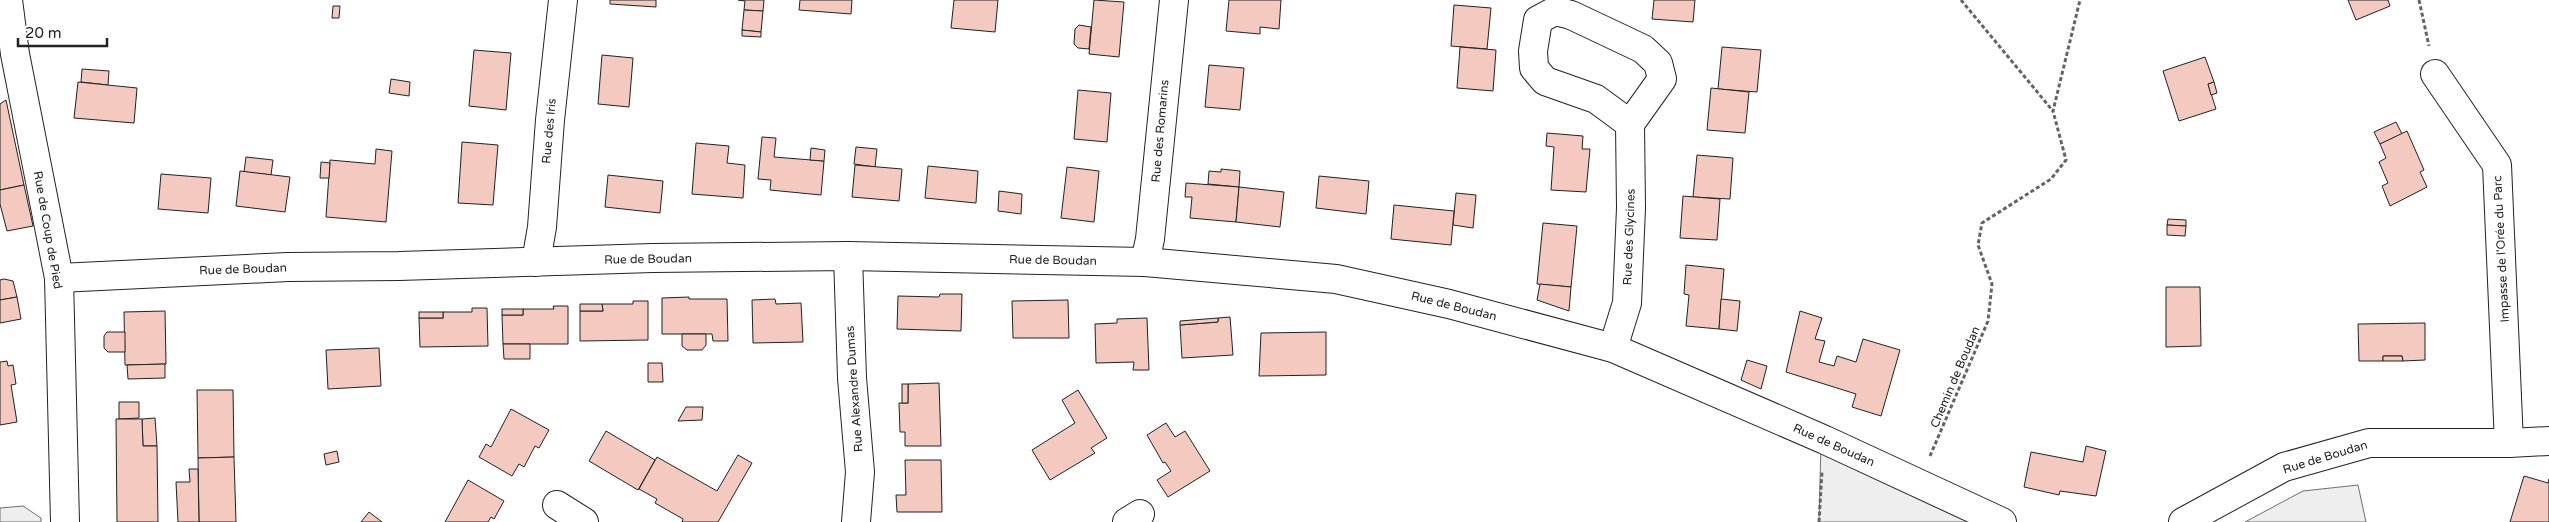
<svg xmlns="http://www.w3.org/2000/svg" width="2549" height="522" font-family="'Varela Round',sans-serif">
<style>
.green{fill:#eee;stroke:#6f6f6f}
.building{fill:#f3c9c0;stroke:#222}
.lines{fill:none;stroke-linecap:round;stroke-linejoin:round}
.minor-casing{stroke:#222;stroke-width:30}
.path{stroke:#646464;stroke-width:3;stroke-dasharray:4 2.5;stroke-linecap:butt}
.minor{stroke:#fff;stroke-width:28}
.labels{text-anchor:middle;stroke-width:4;stroke-linejoin:round;paint-order:stroke}
.street-label{font-size:12px;fill:#222;stroke:#fff}
</style>
<rect width="100%" height="100%" fill="#fff"/>
<g class="green">
<path d="M1821,442L1974,522H1819Z"/>
<path d="M2358,485L2366,522H2245L2303,491Z"/>
<path d="M23,506L41,518V522H0V508Z"/>
</g>
<g class="building">
<path d="M610,0H656V7L610,4Z"/>
<path d="M738,0H764L763,11L744,10L745,1Z"/>
<path d="M800,0H852L851,14L799,10Z"/>
<path d="M954,0H998L995,32L951,28Z"/>
<path d="M1094,0L1124,2L1119,57L1089,54Z"/>
<path d="M1229,0H1281L1279,29L1260,27V34L1226,31Z"/>
<path d="M1654,0H1695L1693,22L1652,19Z"/>
<path d="M2348,0H2388L2390,6L2356,20Z"/>
<path d="M1454,5L1491,8L1487,49L1451,46Z"/>
<path d="M333,6H340L339,18H332Z"/>
<path d="M744,10L763,11L761,32L742,30Z"/>
<path d="M1079,25L1091,27L1089,49L1078,48L1074,44L1075,29Z"/>
<path d="M742,30L761,32V37L742,36Z"/>
<path d="M1460,47L1496,50L1493,91L1457,88Z"/>
<path d="M1722,47L1761,50L1757,92L1718,89Z"/>
<path d="M474,50L511,53L506,110L469,106Z"/>
<path d="M602,55L633,58L629,107L598,104Z"/>
<path d="M2205,57L2214,82L2208,84L2216,109L2179,121L2163,71Z"/>
<path d="M1209,65L1244,68L1240,110L1205,107Z"/>
<path d="M82,69L109,71L108,85L81,82Z"/>
<path d="M391,79L410,82L409,96L389,93Z"/>
<path d="M78,82L137,88L134,123L74,118Z"/>
<path d="M2214,82L2217,93L2211,95L2208,84Z"/>
<path d="M1711,88L1749,92L1745,133L1707,130Z"/>
<path d="M1078,90L1111,93L1107,142L1074,139Z"/>
<path d="M6,100L24,185L0,190V104Z"/>
<path d="M2396,122L2402,134L2380,144L2374,132Z"/>
<path d="M2407,131L2424,170L2420,172L2427,187L2390,206L2382,186L2388,183L2379,162L2386,158L2380,144Z"/>
<path d="M1547,133L1583,136L1582,149H1590L1586,192L1551,190L1554,147L1546,146Z"/>
<path d="M762,137L776,138L774,157L824,161L821,195L770,190L771,180L758,179Z"/>
<path d="M462,142L498,145L493,205L458,203Z"/>
<path d="M696,143L729,146L727,163L745,165L743,198L692,194Z"/>
<path d="M856,147L877,149L875,167L854,164Z"/>
<path d="M811,148L825,150L824,161L810,160Z"/>
<path d="M376,149L392,151L386,222L326,217L330,160L375,164Z"/>
<path d="M1697,155L1733,158L1730,199L1693,197Z"/>
<path d="M246,157L273,160L271,175L244,172Z"/>
<path d="M321,162L330,163L329,178H320Z"/>
<path d="M855,165L902,169L899,201L852,197Z"/>
<path d="M928,166L978,171L976,203L925,198Z"/>
<path d="M1067,167L1099,171L1094,222L1061,218Z"/>
<path d="M1221,169L1240,171L1239,187L1208,184L1209,171L1221,172Z"/>
<path d="M240,171L290,177L285,212L236,206Z"/>
<path d="M161,174L211,178L208,213L158,209Z"/>
<path d="M608,175L663,181L660,213L605,207Z"/>
<path d="M1319,176L1369,181L1366,214L1316,208Z"/>
<path d="M1186,183L1239,187L1236,222L1190,218L1192,197H1185Z"/>
<path d="M24,185L33,226L7,231L0,204V190Z"/>
<path d="M1239,187L1284,192L1280,227L1236,222Z"/>
<path d="M999,191L1022,194L1021,214L998,211Z"/>
<path d="M1456,193L1476,195L1473,228L1453,225Z"/>
<path d="M1683,196L1720,199L1717,240L1680,238Z"/>
<path d="M1394,205L1454,211L1451,245L1391,239Z"/>
<path d="M2168,219L2186,220V226L2167,225Z"/>
<path d="M1543,223L1577,226L1571,287L1537,284Z"/>
<path d="M2167,225L2186,226L2185,236L2167,235Z"/>
<path d="M1686,265L1724,269L1719,329L1686,326L1689,295L1684,294Z"/>
<path d="M4,279L13,281L17,297L0,300V280Z"/>
<path d="M1540,284L1571,287L1569,311L1537,300Z"/>
<path d="M2166,287H2200L2201,346L2166,347Z"/>
<path d="M940,294H962L961,331L897,329L898,296L939,297Z"/>
<path d="M17,297L21,319L0,323V300Z"/>
<path d="M689,297V299H727L728,341H713L712,334H662V298Z"/>
<path d="M775,299L776,304L801,303L803,342L753,343L752,300Z"/>
<path d="M1721,299L1740,301L1737,331L1719,329Z"/>
<path d="M1068,300L1069,338H1013L1012,301Z"/>
<path d="M633,301H648V340L580,341V311H603L602,304H633Z"/>
<path d="M580,304H602L603,311H580Z"/>
<path d="M553,306H568V344H503L502,315H523V309H554Z"/>
<path d="M472,308H487L488,346L420,347L419,318H443V312H472Z"/>
<rect x="502" y="309" width="21" height="6"/>
<path d="M165,311L166,364L125,365L124,312Z"/>
<path d="M1800,311L1822,318L1815,339L1825,341L1819,362L1834,366L1837,356L1856,362L1863,339L1900,350L1881,416L1852,407L1856,394L1786,372Z"/>
<rect x="419" y="312" width="24" height="6"/>
<path d="M1230,317L1233,355L1182,358L1180,325L1218,322V318Z"/>
<path d="M1147,318L1149,370H1133L1134,362L1096,363L1095,324L1117,323V319Z"/>
<path d="M1218,318V322L1180,325V321Z"/>
<path d="M2425,323V360L2403,361L2402,356H2383V361H2359L2358,324Z"/>
<path d="M107,332H125V352H108L104,348V336Z"/>
<path d="M1326,332V375L1259,376L1261,333Z"/>
<path d="M682,334H706V345L702,350H687L682,346Z"/>
<path d="M503,344H530V359H504Z"/>
<path d="M379,348L381,386L328,389L326,350Z"/>
<path d="M2383,356H2402L2403,361H2383Z"/>
<path d="M1747,360L1767,366L1761,389L1741,380Z"/>
<path d="M7,361L8,366L13,365L16,384L11,385L17,422L0,425V362Z"/>
<path d="M648,363H662L663,382H648Z"/>
<path d="M165,364V378L128,379L127,365Z"/>
<path d="M939,383L941,446H905V432H900L899,403H908V384Z"/>
<rect x="902" y="384" width="6" height="19"/>
<path d="M197,390H233L234,457L198,458Z"/>
<path d="M1078,390L1107,438L1091,448L1095,453L1050,480L1032,450L1075,423L1062,400Z"/>
<path d="M119,402H139V418L119,419Z"/>
<path d="M686,407H703L702,420L678,421Z"/>
<path d="M511,409L549,430L539,448L535,446L524,467L519,464L512,476L479,457L486,444L491,447Z"/>
<path d="M155,418L157,446H143L142,419Z"/>
<path d="M116,419H142L143,446H157L158,522H117Z"/>
<path d="M1166,423L1175,437L1185,431L1210,471L1168,497L1157,480L1171,471L1165,462L1163,463L1147,435Z"/>
<path d="M606,431L655,460L638,490L589,461Z"/>
<path d="M2086,446L2106,451L2096,496L2060,491L2059,495L2024,487L2031,452L2083,462Z"/>
<path d="M337,451L339,462L326,465L324,454Z"/>
<path d="M738,455L752,463L718,522H682L683,519L655,503L657,499L639,489L657,457L717,491Z"/>
<path d="M234,457L236,522H199L198,458Z"/>
<path d="M905,460H941L942,512H897L896,495H906Z"/>
<path d="M189,469H198L199,522H178L176,482H190Z"/>
<path d="M2524,476L2548,483L2549,479V522H2510Z"/>
<path d="M468,480L504,501L494,519L491,517L488,522H445Z"/>
<path d="M369,512L382,522H361Z"/>
</g>
<g class="lines">
<defs>
<g id="minor">
<path d="M8,0L15,54L59,278L65,522"/>
<path d="M2435,74L2497,165L2509,443"/>
<path d="M848,256L852,378L860,472L856,522"/>
<path d="M536,262L542,227L550,120L563,0"/>
<path d="M1145,262L1150,239L1174,0"/>
<path d="M59,278L288,267L399,266L653,258L848,256L1145,262L1336,279L1449,304L1613,348L1825,440L2002,522"/>
<path d="M1613,348L1627,303L1631,208L1630,124L1662,79L1658,63L1643,49L1571,15L1555,11L1538,20L1533,51L1534,68L1545,81L1596,99L1630,124"/>
<path d="M557,505L584,522"/>
<path d="M1127,522L1140,514"/>
<path d="M2183,522L2284,467L2369,443H2509L2549,441"/>
</g>
</defs>
<use href="#minor" class="minor-casing"/>
<g class="path">
<path d="M1961,0L2053,111"/>
<path d="M2419,0L2429,46"/>
<path d="M1930,456L1988,321L1992,284L1978,245L1982,223L2051,179L2066,160L2053,111L2080,0"/>
<path d="M1819,522L1822,471"/>
</g>
<use href="#minor" class="minor"/>
</g>
<g class="labels">
<g class="street-label">
<text transform="translate(549 131) rotate(-85)" y="4">Rue des Iris</text>
<text transform="translate(1160 131) rotate(-85)" y="4">Rue des Romarins</text>
<text transform="translate(48 230) rotate(80)" y="4">Rue de Coup de Pied</text>
<text transform="translate(1629 237) rotate(-88)" y="4">Rue des Glycines</text>
<text transform="translate(2501 249) rotate(-93)" y="4">Impasse de l'Orée du Parc</text>
<text transform="translate(648 259) rotate(-1)" y="4">Rue de Boudan</text>
<text transform="translate(1053 260) rotate(1)" y="4">Rue de Boudan</text>
<text transform="translate(243 269) rotate(-2)" y="4">Rue de Boudan</text>
<text transform="translate(1454 306) rotate(14)" y="4">Rue de Boudan</text>
<text transform="translate(1955 377) rotate(-67)" y="4">Chemin de Boudan</text>
<text transform="translate(854 389) rotate(-94)" y="4">Rue Alexandre Dumas</text>
<text transform="translate(1834 445) rotate(24)" y="4">Rue de Boudan</text>
<text transform="translate(2325 457) rotate(-17)" y="4">Rue de Boudan</text>
</g>
</g>
<path d="M18 38v8h89v-8" fill="none" stroke="#222222" stroke-width="2.5"/>
<text x="25" y="38" font-size="15" fill="#222222" stroke="#ffffff" stroke-width="4" paint-order="stroke">20 m</text>
</svg>
